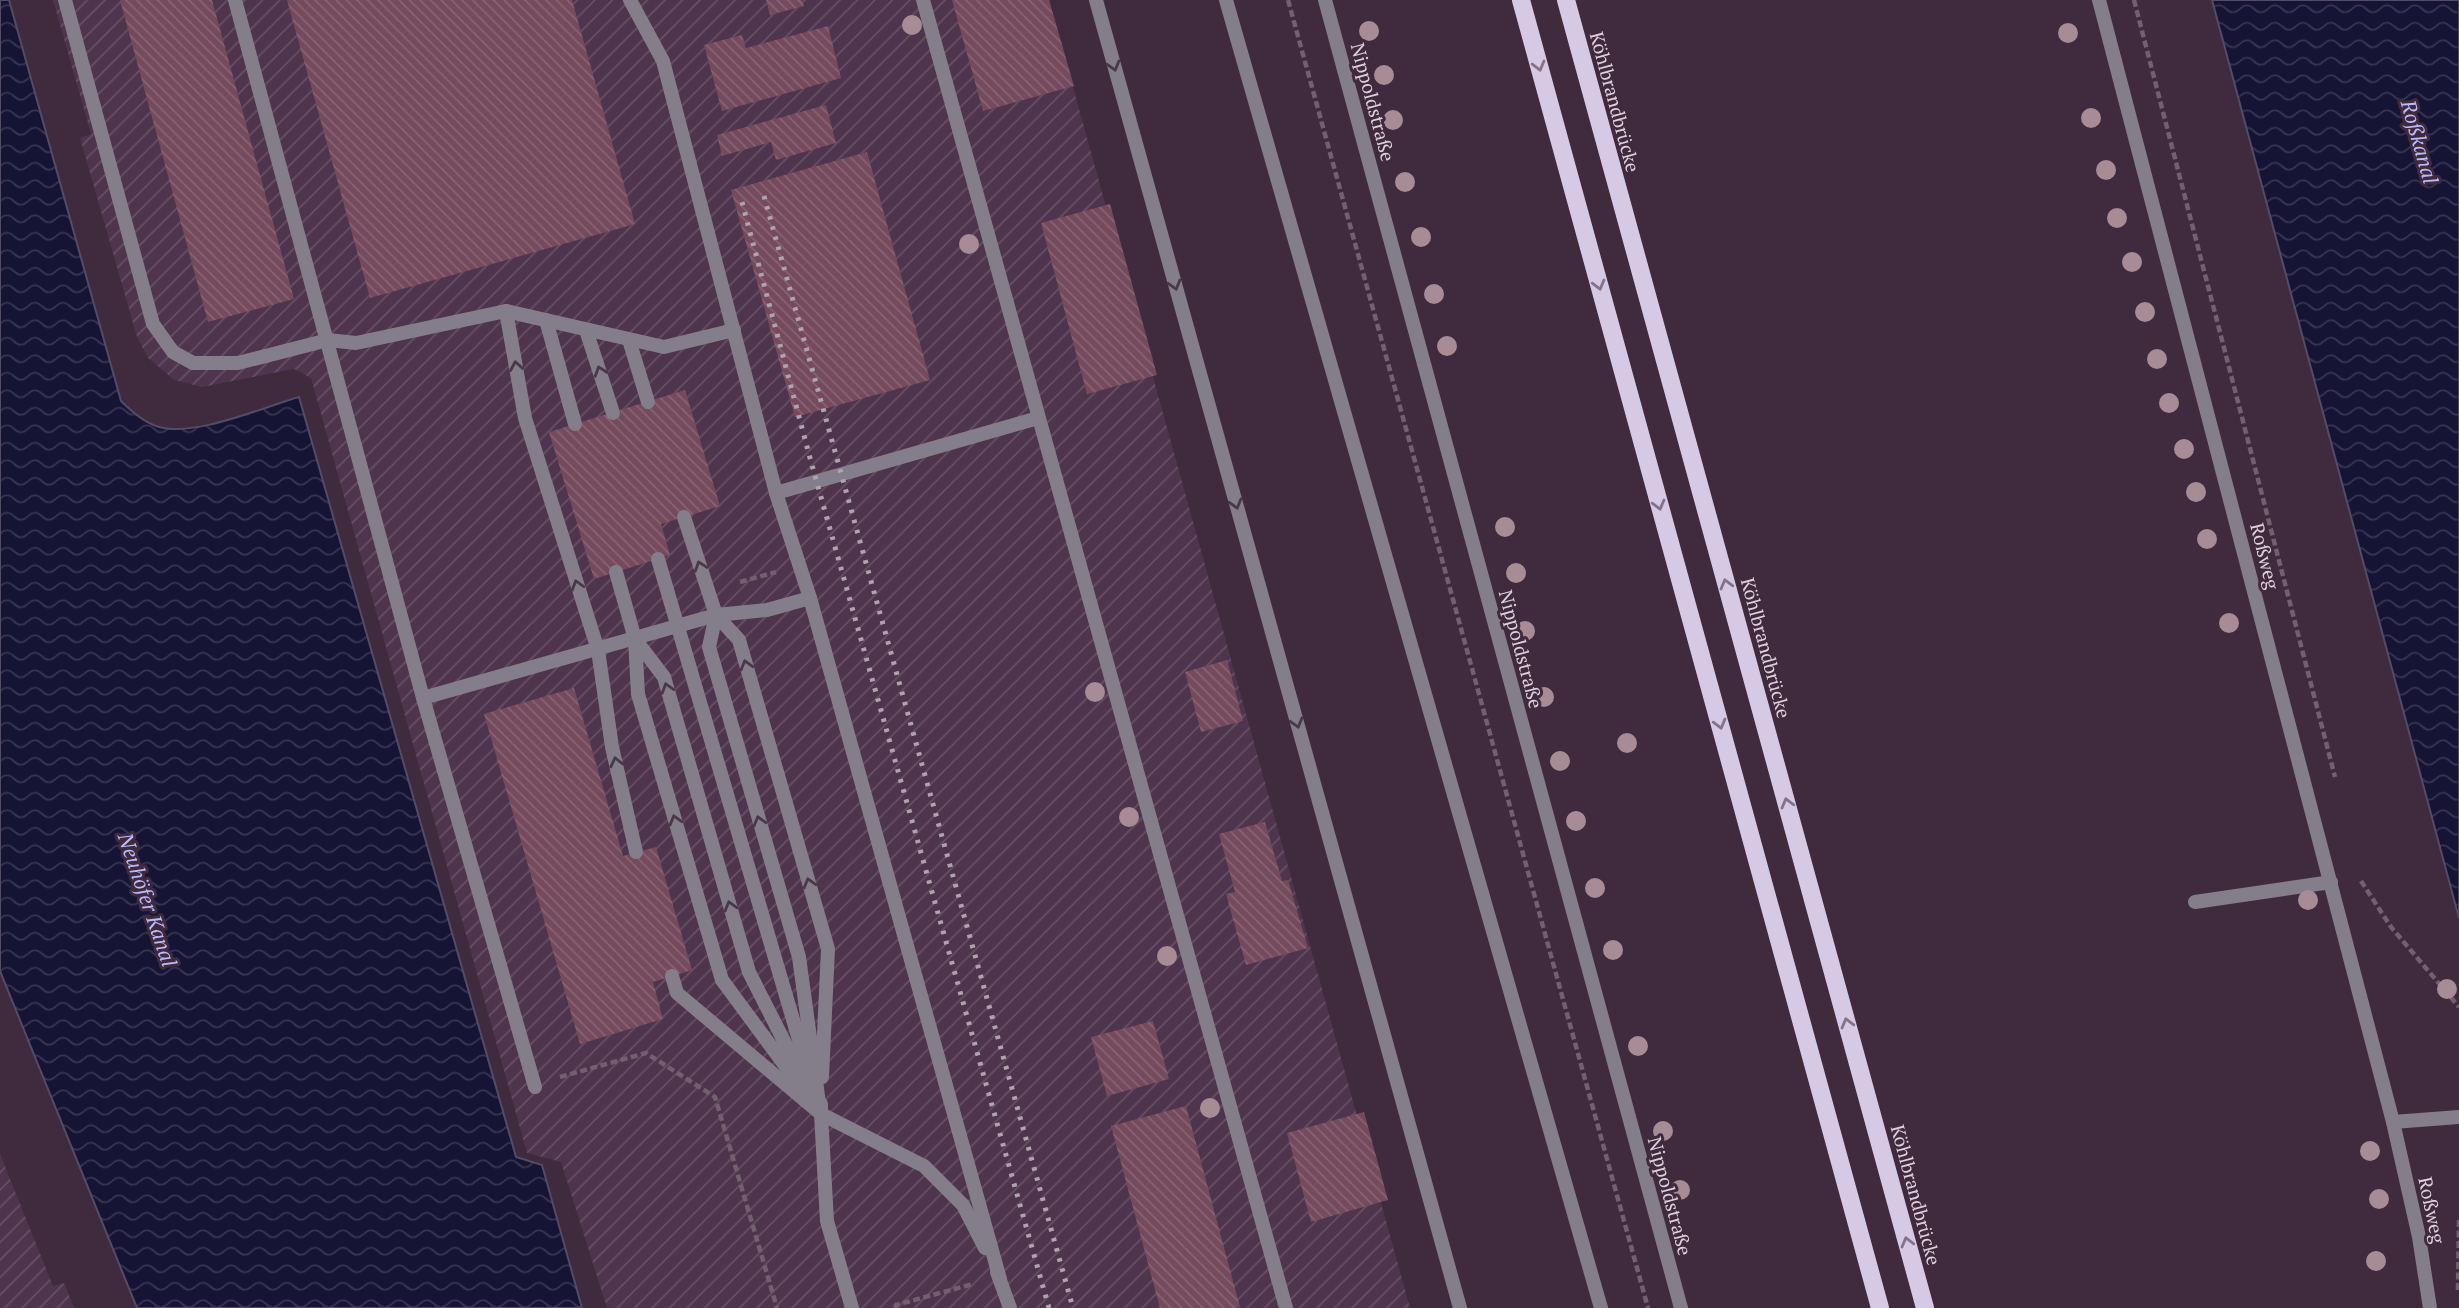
<svg xmlns="http://www.w3.org/2000/svg" width="2459" height="1308" font-family="'PT Serif',serif">
<style>
.industrial{fill:url(#industrial-furrows)}
.water{fill:url(#water-waves);stroke:#524c66;stroke-width:2}
.building{fill:url(#building-back-hatch)}
.lines{fill:none;stroke-linecap:round;stroke-linejoin:round}
.path{stroke:#725f70;stroke-width:4.5;stroke-dasharray:7 3.5;stroke-linecap:butt}
.service{stroke:#847e8a;stroke-width:14}
.minor{stroke:#847e8a;stroke-width:14}
.primary{stroke:#d5c9e3;stroke-width:18}
.rail{stroke:#b1a2b0;stroke-width:5;stroke-dasharray:3.5 7;stroke-linecap:butt}
.tree{fill:#a78b95}
.oneway{stroke:#4a3749}
.oneway2{stroke:#837288}
.labels{text-anchor:middle;stroke-width:6;stroke-linejoin:round;paint-order:stroke}
.street-label{font-size:19px;fill:#ddd0dc;stroke:#402a3e}
.water-label{font-size:21px;font-style:italic;fill:#b9bbfd;stroke:#402a3e}
</style>
<defs>
<pattern id="industrial-furrows" width="10" height="10" patternUnits="userSpaceOnUse" patternTransform="scale(1.75)"><rect width="10" height="10" fill="#4e344c"/><path d="M-1 1l2-2M0 10L10 0M9 11l2-2" fill="none" stroke="#675065"/></pattern>
<pattern id="water-waves" width="16" height="10" patternUnits="userSpaceOnUse" patternTransform="scale(1.75)"><rect width="16" height="10" fill="#161434"/><path d="M0 5q4-4 8 0t8 0" fill="none" stroke="#373551"/></pattern>
<pattern id="building-back-hatch" width="6" height="6" patternUnits="userSpaceOnUse" patternTransform="scale(1.75)"><rect width="6" height="6" fill="#744a5c"/><path d="M-1 5l2 2M0 0l6 6M5-1l2 2" fill="none" stroke="#876373"/></pattern>
</defs>
<rect width="100%" height="100%" fill="#402a3e"/>
<g class="industrial">
<path d="M53,0H1049L1410,1308H607L561,1162L527,1153L311,378L294,369L202,387L174,380L148,358L137,337L80,138L91,134Z"/>
<path d="M0,1154L53,1286L64,1283L74,1308H0Z"/>
</g>
<g class="water">
<path d="M0,0H9L121,401C131,411 142,421 156,426C190,439 264,407 299,397L516,1157L542,1165L582,1308H137L0,971Z"/>
<path d="M2212,0H2459V918Z"/>
</g>
<g class="building">
<path d="M120,0H212L294,299L208,322Z"/>
<path d="M287,0H572L635,224L370,298Z"/>
<path d="M766,0H802L804,6L770,15Z"/>
<path d="M952,0H1049L1074,86L983,111Z"/>
<path d="M828,26L841,78L722,111L704,45L742,35L746,48Z"/>
<path d="M826,105L836,143L776,160L771,142L722,156L717,135Z"/>
<path d="M867,152L930,380L795,417L731,190Z"/>
<path d="M1110,204L1157,375L1087,394L1041,223Z"/>
<path d="M685,390L720,506L661,524L670,555L594,579L549,432Z"/>
<path d="M1227,660L1243,721L1201,732L1185,672Z"/>
<path d="M574,688L623,856L656,847L692,970L653,982L663,1019L580,1044L484,714Z"/>
<path d="M1265,822L1282,881L1288,880L1308,948L1246,965L1226,894L1235,892L1219,834Z"/>
<path d="M1153,1021L1169,1079L1107,1096L1091,1037Z"/>
<path d="M1186,1106L1240,1307L1236,1308H1160L1111,1126Z"/>
<path d="M1364,1112L1388,1200L1311,1222L1287,1133Z"/>
</g>
<g class="lines">
<g class="path">
<path d="M1288,0L1648,1308"/>
<path d="M2134,0L2335,777"/>
<path d="M740,582L776,572"/>
<path d="M2361,881L2391,927L2459,1007"/>
<path d="M560,1077L646,1053L715,1097L777,1308"/>
<path d="M2458,1290L2459,1219"/>
<path d="M895,1308L896,1305L973,1284"/>
</g>
<g class="service">
<path d="M65,0L153,324L173,352L193,363H238L328,340L356,343L506,311L664,347L734,330"/>
<path d="M235,0L423,698L535,1087"/>
<path d="M630,0L663,61L776,493L810,598"/>
<path d="M923,0L1286,1308"/>
<path d="M1096,0L1460,1308"/>
<path d="M1226,0L1601,1308"/>
<path d="M506,311L525,418L598,650L612,747L636,852"/>
<path d="M546,320L575,424"/>
<path d="M586,330L613,413"/>
<path d="M629,340L648,402"/>
<path d="M776,493L1038,418"/>
<path d="M684,517L716,615L739,640L828,949L822,1077"/>
<path d="M658,559L811,1081"/>
<path d="M616,572L635,639L638,694L722,980L821,1114L749,972L664,677L635,639"/>
<path d="M716,615L709,647L799,957L819,1103"/>
<path d="M423,698L716,615L767,610L810,598L1000,1279"/>
<path d="M2195,902L2331,882"/>
<path d="M672,976L677,993L821,1114L827,1221L852,1308"/>
<path d="M821,1104V1114L924,1166L963,1205L985,1248"/>
<path d="M997,1272L1010,1308"/>
</g>
<g class="minor">
<path d="M1325,0L1681,1308"/>
<path d="M2099,0L2393,1122L2419,1237L2430,1308"/>
<path d="M2393,1122L2459,1117"/>
</g>
<g class="primary">
<path d="M1521,0L1880,1308"/>
<path d="M1566,0L1925,1308"/>
</g>
<g class="rail">
<path d="M764,196L1073,1308"/>
<path d="M742,202L810,458L1049,1308"/>
</g>
</g>
<g class="tree">
<circle cx="912" cy="25" r="10"/>
<circle cx="1369" cy="31" r="10"/>
<circle cx="2068" cy="33" r="10"/>
<circle cx="1384" cy="75" r="10"/>
<circle cx="2091" cy="118" r="10"/>
<circle cx="1393" cy="120" r="10"/>
<circle cx="2106" cy="170" r="10"/>
<circle cx="1405" cy="182" r="10"/>
<circle cx="2117" cy="218" r="10"/>
<circle cx="1421" cy="237" r="10"/>
<circle cx="969" cy="244" r="10"/>
<circle cx="2132" cy="262" r="10"/>
<circle cx="1434" cy="294" r="10"/>
<circle cx="2145" cy="312" r="10"/>
<circle cx="1447" cy="346" r="10"/>
<circle cx="2157" cy="359" r="10"/>
<circle cx="2169" cy="403" r="10"/>
<circle cx="2184" cy="449" r="10"/>
<circle cx="2196" cy="492" r="10"/>
<circle cx="1505" cy="527" r="10"/>
<circle cx="2207" cy="539" r="10"/>
<circle cx="1516" cy="573" r="10"/>
<circle cx="2229" cy="623" r="10"/>
<circle cx="1525" cy="631" r="10"/>
<circle cx="1095" cy="692" r="10"/>
<circle cx="1544" cy="697" r="10"/>
<circle cx="1627" cy="743" r="10"/>
<circle cx="1560" cy="761" r="10"/>
<circle cx="1129" cy="817" r="10"/>
<circle cx="1576" cy="821" r="10"/>
<circle cx="1595" cy="888" r="10"/>
<circle cx="2308" cy="900" r="10"/>
<circle cx="1613" cy="950" r="10"/>
<circle cx="1167" cy="956" r="10"/>
<circle cx="2447" cy="989" r="10"/>
<circle cx="1638" cy="1046" r="10"/>
<circle cx="1210" cy="1108" r="10"/>
<circle cx="1663" cy="1131" r="10"/>
<circle cx="2370" cy="1151" r="10"/>
<circle cx="1680" cy="1190" r="10"/>
<circle cx="2379" cy="1199" r="10"/>
<circle cx="2376" cy="1261" r="10"/>
</g>
<defs><path id="oneway-chevron" d="M-2-3.5L2.5 0L-2 3.5" fill="none" stroke-width="1.6" stroke-linecap="round" stroke-linejoin="round" transform="scale(1.75)"/></defs>
<g class="oneway">
<use href="#oneway-chevron" transform="translate(1114 66) rotate(74)"/>
<use href="#oneway-chevron" transform="translate(1175 285) rotate(74)"/>
<use href="#oneway-chevron" transform="translate(516 366) rotate(-100)"/>
<use href="#oneway-chevron" transform="translate(600 371) rotate(-108)"/>
<use href="#oneway-chevron" transform="translate(1236 504) rotate(74)"/>
<use href="#oneway-chevron" transform="translate(700 566) rotate(-108)"/>
<use href="#oneway-chevron" transform="translate(577 585) rotate(-107)"/>
<use href="#oneway-chevron" transform="translate(746 665) rotate(-106)"/>
<use href="#oneway-chevron" transform="translate(667 688) rotate(-107)"/>
<use href="#oneway-chevron" transform="translate(1297 723) rotate(74)"/>
<use href="#oneway-chevron" transform="translate(616 762) rotate(-103)"/>
<use href="#oneway-chevron" transform="translate(675 820) rotate(-106)"/>
<use href="#oneway-chevron" transform="translate(759 821) rotate(-106)"/>
<use href="#oneway-chevron" transform="translate(809 883) rotate(-106)"/>
<use href="#oneway-chevron" transform="translate(730 906) rotate(-106)"/>
</g>
<g class="oneway2">
<use href="#oneway-chevron" transform="translate(1539 66) rotate(75)"/>
<use href="#oneway-chevron" transform="translate(1599 285) rotate(75)"/>
<use href="#oneway-chevron" transform="translate(1659 505) rotate(75)"/>
<use href="#oneway-chevron" transform="translate(1726 584) rotate(-105)"/>
<use href="#oneway-chevron" transform="translate(1720 724) rotate(75)"/>
<use href="#oneway-chevron" transform="translate(1787 803) rotate(-105)"/>
<use href="#oneway-chevron" transform="translate(1847 1023) rotate(-105)"/>
<use href="#oneway-chevron" transform="translate(1907 1242) rotate(-105)"/>
</g>
<g class="labels">
<g class="street-label">
<text transform="translate(1373 102) rotate(75)" y="7">Nippoldstraße</text>
<text transform="translate(1615 102) rotate(75)" y="7">Köhlbrandbrücke</text>
<text transform="translate(2265 556) rotate(76)" y="7">Roßweg</text>
<text transform="translate(1766 648) rotate(75)" y="7">Köhlbrandbrücke</text>
<text transform="translate(1521 649) rotate(75)" y="7">Nippoldstraße</text>
<text transform="translate(1916 1195) rotate(75)" y="7">Köhlbrandbrücke</text>
<text transform="translate(1670 1196) rotate(75)" y="7">Nippoldstraße</text>
<text transform="translate(2432 1210) rotate(78)" y="7">Roßweg</text>
</g>
<g class="water-label">
<text transform="translate(2419 142) rotate(74)" y="7">Roßkanal</text>
<text transform="translate(147 900) rotate(71)" y="7">Neuhöfer Kanal</text>
</g>
</g>
</svg>
